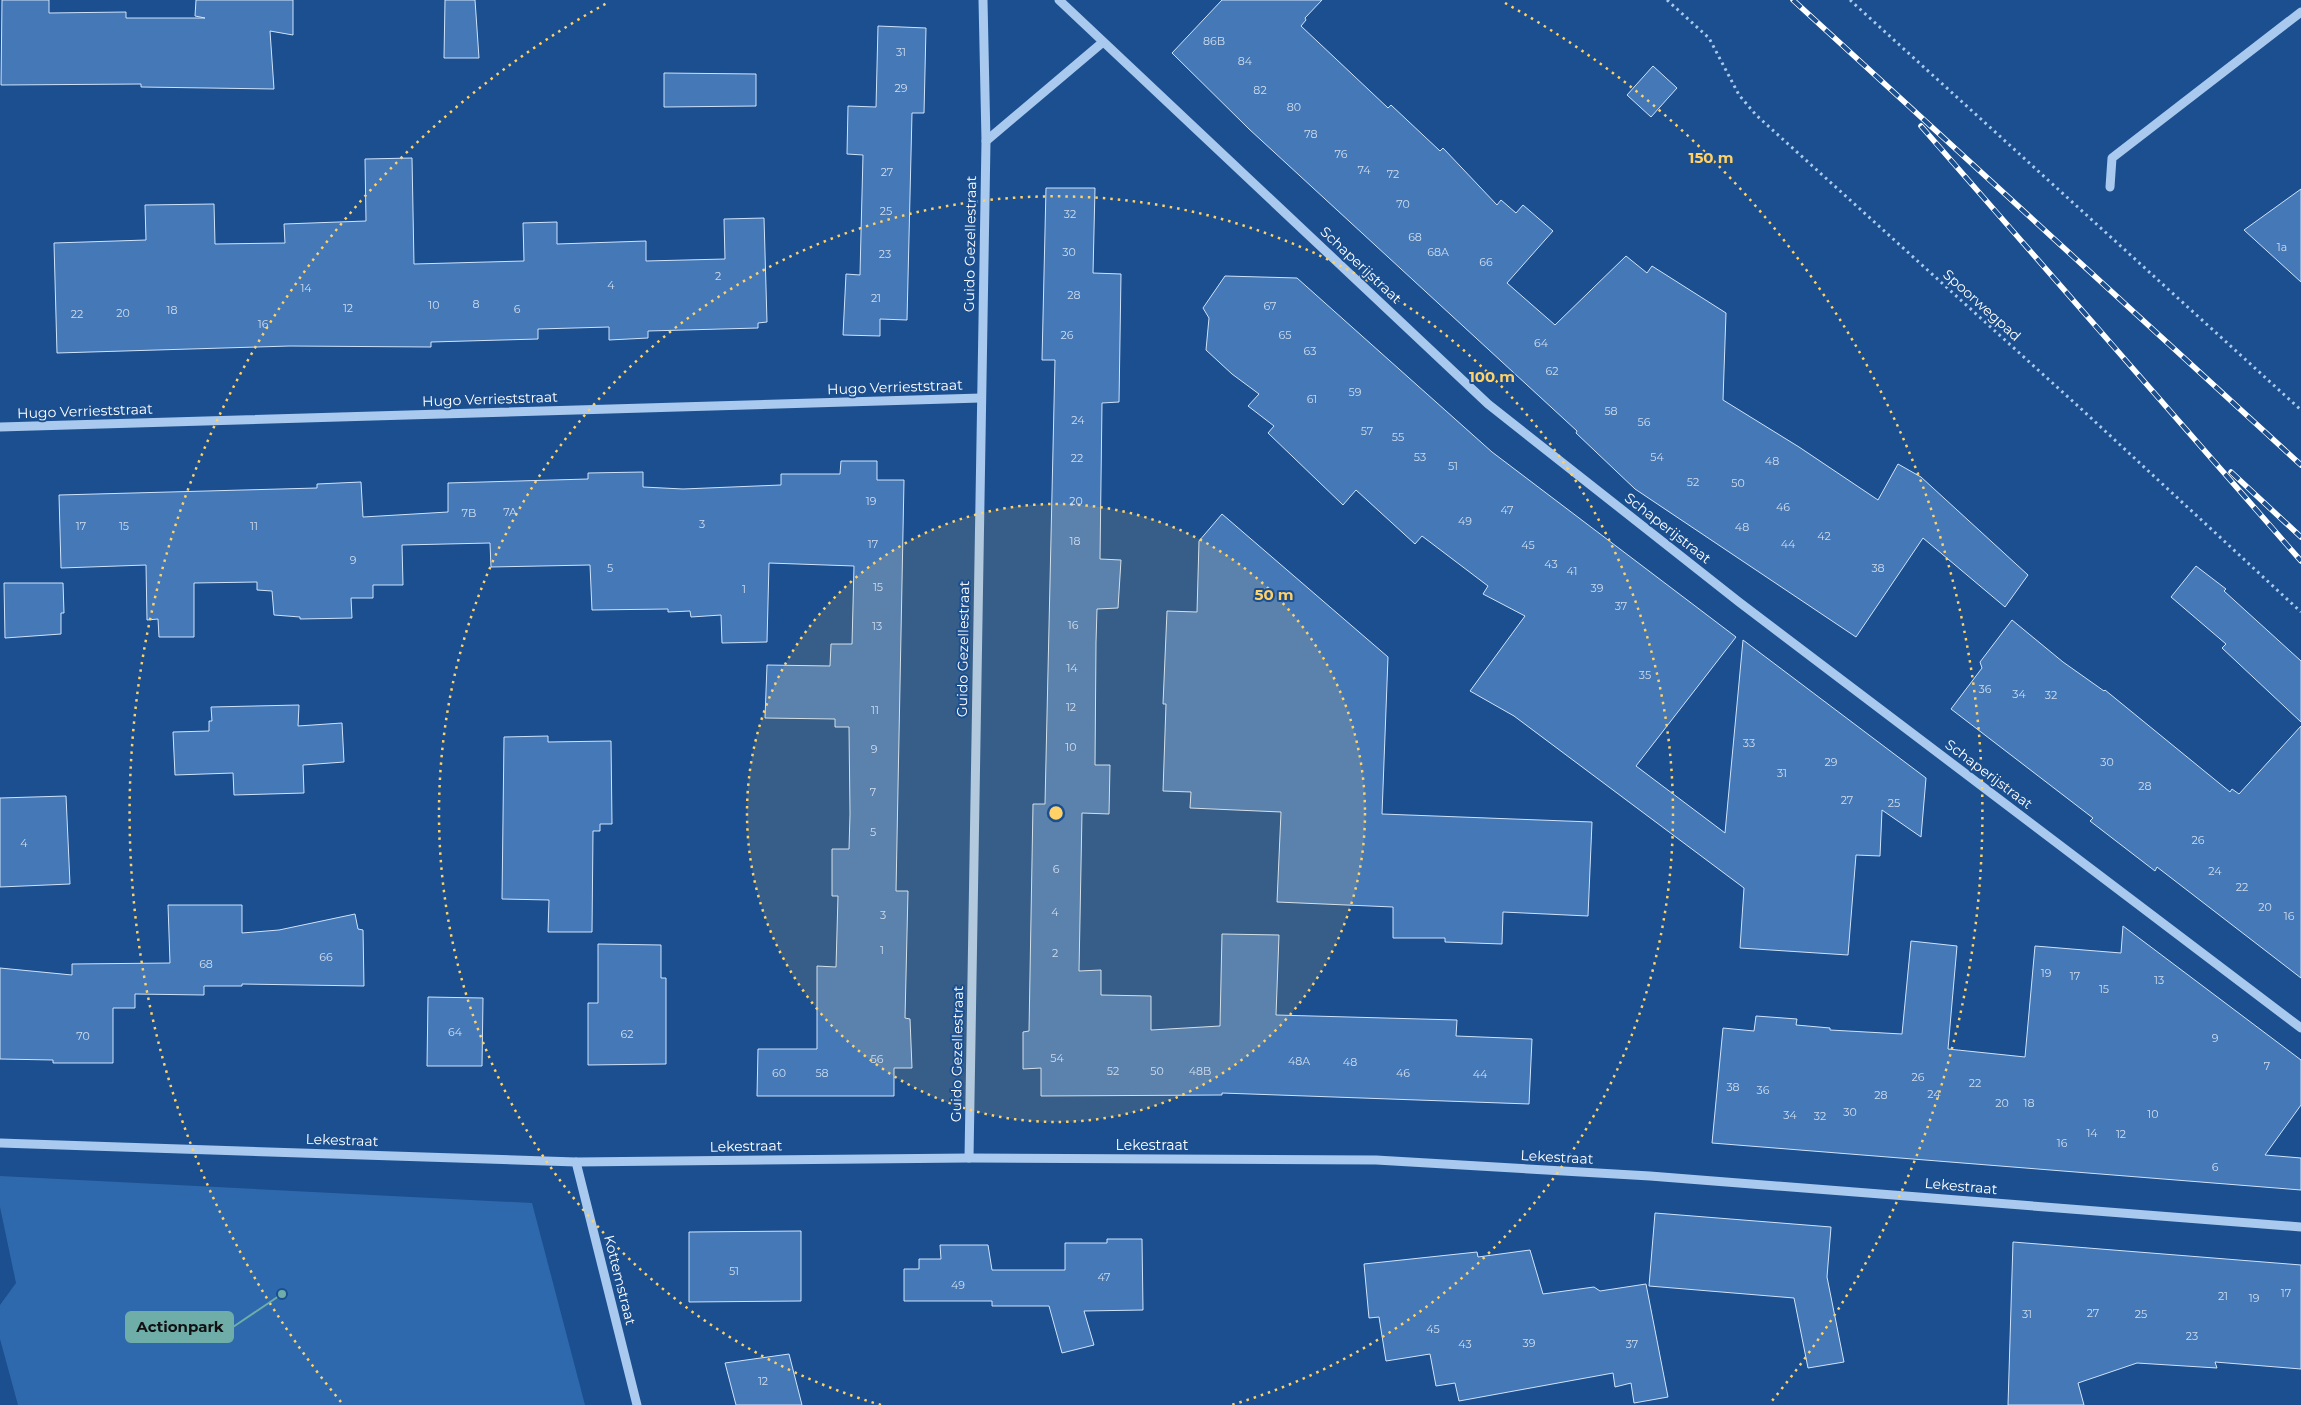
<svg xmlns="http://www.w3.org/2000/svg" width="2301" height="1405" font-family="Montserrat,sans-serif">
<style>
.green{fill:#2e69ad}
.building{fill:#4478b7;stroke:#cfe3fa}
.lines{fill:none;stroke-linecap:round;stroke-linejoin:round}
.path{stroke:#a9c9ee;stroke-width:3;stroke-dasharray:2.5 4;stroke-linecap:butt}
.minor{stroke:#a9c9ee;stroke-width:9}
.rail-casing{stroke:#fff;stroke-width:5.5}
.rail{stroke:#1b4f8f;stroke-width:4;stroke-dasharray:11;stroke-linecap:butt}
.ring{fill:none;stroke:#ffd166;stroke-width:2.5;stroke-dasharray:2.5 5}
.labels{text-anchor:middle;stroke-width:4;stroke-linejoin:round;paint-order:stroke}
.number-label{font-size:11px;fill:#d0dded}
.street-label{font-size:14px;fill:#fff;stroke:#1b4f8f}
.centre{fill:#ffd166;stroke:#1b4f8f;stroke-width:2.5}
.ring-label{font-size:15px;text-anchor:middle;font-weight:bold;fill:#ffd166;stroke:#1b4f8f;stroke-width:4;stroke-linejoin:round;paint-order:stroke}
.leader{fill:none;stroke:#6fada8;stroke-width:2}
.callout-dot{fill:#6fada8;stroke:#1b4f8f;stroke-width:2}
.callout{fill:#6fada8;stroke:#6fada8;stroke-width:2}
.callout-label{font-size:15px;text-anchor:middle;font-weight:bold;fill:#111}
</style>
<rect width="100%" height="100%" fill="#1b4f8f"/>
<path class="green" d="M0,1176L532,1203L585,1405H18L0,1339V1305L16,1283L0,1207Z"/>
<g class="building">
<path d="M2,0H49V13L126,12V18H205L195,16L196,0H293V35L270,31L274,89L141,87V84L1,85Z"/>
<path d="M445,0H475L479,58H444Z"/>
<path d="M1222,0H1322L1305,18L1306,20L1301,26L1388,108L1391,105L1440,151L1443,148L1497,205L1501,200L1516,213L1523,205L1553,231L1507,283L1555,325L1626,256L1647,273L1652,266L1726,313L1723,400L1799,447L1878,500L1898,464L1921,477L2028,575L2005,607L1923,538L1856,637L1635,489L1576,433L1577,431L1249,129L1172,53Z"/>
<path d="M878,26L926,28L924,113H912L907,320L880,319V336L843,335L846,274L860,275L861,233L863,155L847,154L848,106L876,107Z"/>
<path d="M1653,66L1677,88L1651,117L1627,95Z"/>
<path d="M664,73L756,74V106L664,107Z"/>
<path d="M412,158L414,264L524,261L523,223L557,222V244L646,241V261L725,259L724,219L764,218L767,322L758,323V328L648,331V338L609,340V327L538,329V339L431,342V347L290,346L57,353L54,243L146,240L145,205L214,204L215,244L285,243L284,224L366,221L365,159Z"/>
<path d="M1046,188H1095L1093,273L1121,274L1119,402L1102,403L1100,559L1121,560L1118,608L1097,609L1096,642L1095,765H1110L1109,814L1082,813L1079,971L1101,970V995L1151,996V1030L1220,1026L1222,934L1279,935L1276,1015L1457,1020L1456,1036L1532,1039L1529,1104L1222,1093V1095L1041,1096V1068L1023,1069V1032L1029,1031L1033,804H1045L1055,360H1042Z"/>
<path d="M2301,189V282L2244,230Z"/>
<path d="M1225,276L1297,278L1492,452L1736,637L1636,766L1725,833L1743,640L1926,778L1921,837L1882,810L1880,856L1856,855L1848,955L1740,948L1744,888L1514,716L1470,691L1525,616L1483,594L1488,586L1422,536L1415,544L1356,490L1343,505L1268,433L1274,426L1248,406L1259,394L1232,374L1206,350L1209,318L1203,308Z"/>
<path d="M841,461H877V480H904L896,891H908L905,1018L910,1019L912,1068H894V1096H757L758,1049H817V966L836,967L838,896H832V849H849L850,814L849,727H835V719L765,718L767,665L830,666L831,644H852L854,566L769,563L767,642L722,643L721,615L691,617L690,611L668,612V609L592,610L590,565L491,567L490,543L402,545L403,585H373V598H351L352,618L300,619V617L274,615L272,591L257,590V582L194,583V637H159L158,619L147,620L146,565L61,568L59,495L317,488V484L361,482L363,517L448,512V483L588,479V473L643,472V487L683,489L781,485V474H840Z"/>
<path d="M1222,514L1388,657L1382,814L1592,822L1588,916L1503,912L1502,944L1445,942V938H1393V907L1277,902L1281,812L1190,808L1191,792L1163,791L1166,704H1163L1167,611L1197,612L1199,541Z"/>
<path d="M2196,566L2226,589L2224,591L2301,661V722L2222,648L2226,644L2171,597Z"/>
<path d="M4,583H63L64,613H61V634L5,638Z"/>
<path d="M2012,620L2063,662L2104,691L2105,690L2230,792L2232,789L2239,794L2301,726V978L2157,867L2155,871L2090,821L2093,818L1951,709L1982,668L1980,662Z"/>
<path d="M299,705L298,726L342,723L344,762L303,765L304,793L234,795L233,773L175,775L173,732L209,731V721H212L211,707Z"/>
<path d="M548,736V742L611,741L612,824H600V831H593L592,932H548L549,900L502,899L504,737Z"/>
<path d="M66,796L70,884L0,887V798Z"/>
<path d="M168,905H242V933L279,930L355,914L358,929L363,930L364,986L242,984V986H204V995L135,994V1008H113V1063H53V1060L0,1059V968L72,975V964L170,963Z"/>
<path d="M2123,926L2301,1060V1105L2265,1155L2301,1158V1190L1712,1143L1723,1028L1754,1031L1756,1016L1797,1019L1796,1025L1830,1028V1030L1902,1034L1911,941L1957,946L1948,1049L2025,1057L2035,946L2121,953Z"/>
<path d="M598,944L661,945V978H666V1064L588,1065V1003H598Z"/>
<path d="M428,997L483,998L482,1066H427Z"/>
<path d="M1655,1213L1831,1227L1827,1277L1844,1362L1808,1368L1794,1298L1649,1286Z"/>
<path d="M801,1231V1301L689,1302V1232Z"/>
<path d="M1107,1239H1142L1143,1310L1084,1311L1094,1345L1062,1353L1049,1306H992V1301H904V1269H919V1259H941L940,1245H988L992,1270H1065V1243H1107Z"/>
<path d="M2013,1242L2301,1265V1369L2215,1362L2217,1368L2137,1363L2078,1383L2084,1405H2008Z"/>
<path d="M1530,1250L1543,1294L1594,1287L1600,1291L1646,1284L1668,1397L1634,1403L1631,1383L1615,1387L1613,1373L1459,1401L1455,1383L1436,1386L1430,1354L1386,1361L1379,1317L1369,1318L1364,1264L1477,1252L1478,1257Z"/>
<path d="M789,1354L802,1405H736L725,1363Z"/>
</g>
<g class="lines">
<g class="path">
<path d="M1667,0L1709,38L1739,95L1756,115L2078,406L2301,612"/>
<path d="M1850,0L2301,410"/>
</g>
<g class="minor">
<path d="M1059,0L1488,404L1739,602L2301,1028"/>
<path d="M986,141L1103,42"/>
<path d="M2110,187L2112,158L2301,12"/>
<path d="M0,427L981,398"/>
<path d="M0,1143L576,1162L969,1158L1376,1160L1650,1176L2301,1227"/>
<path d="M969,1158L986,141L983,0"/>
<path d="M576,1162L637,1405"/>
</g>
<defs>
<g id="rail">
<path d="M1793,0L2301,465"/>
<path d="M1921,126L2301,561"/>
<path d="M2231,472L2301,537"/>
</g>
</defs>
<use href="#rail" class="rail-casing"/>
<use href="#rail" class="rail"/>
</g>
<circle cx="1056" cy="813" r="309" fill="#ffd166" fill-opacity=".12"/>
<g class="ring">
<circle cx="1056" cy="813" r="309"/>
<path d="M881 1405A617 617 0 1 1 1231 1405"/>
<path d="M341 1402A926 926 0 0 1 607 3M1505 3A926 926 0 0 1 1771 1402"/>
</g>
<g class="labels">
<g class="number-label">
<text x="1214" y="45">86B</text>
<text x="901" y="56">31</text>
<text x="1245" y="65">84</text>
<text x="901" y="92">29</text>
<text x="1260" y="94">82</text>
<text x="1294" y="111">80</text>
<text x="1311" y="138">78</text>
<text x="1341" y="158">76</text>
<text x="1364" y="174">74</text>
<text x="887" y="176">27</text>
<text x="1393" y="178">72</text>
<text x="1403" y="208">70</text>
<text x="886" y="215">25</text>
<text x="1070" y="218">32</text>
<text x="1415" y="241">68</text>
<text x="2282" y="251">1a</text>
<text x="1069" y="256">30</text>
<text x="1438" y="256">68A</text>
<text x="885" y="258">23</text>
<text x="1486" y="266">66</text>
<text x="718" y="280">2</text>
<text x="611" y="289">4</text>
<text x="306" y="292">14</text>
<text x="1074" y="299">28</text>
<text x="876" y="302">21</text>
<text x="476" y="308">8</text>
<text x="434" y="309">10</text>
<text x="1270" y="310">67</text>
<text x="348" y="312">12</text>
<text x="517" y="313">6</text>
<text x="172" y="314">18</text>
<text x="123" y="317">20</text>
<text x="77" y="318">22</text>
<text x="263" y="328">16</text>
<text x="1067" y="339">26</text>
<text x="1285" y="339">65</text>
<text x="1541" y="347">64</text>
<text x="1310" y="355">63</text>
<text x="1552" y="375">62</text>
<text x="1355" y="396">59</text>
<text x="1312" y="403">61</text>
<text x="1611" y="415">58</text>
<text x="1078" y="424">24</text>
<text x="1644" y="426">56</text>
<text x="1367" y="435">57</text>
<text x="1398" y="441">55</text>
<text x="1420" y="461">53</text>
<text x="1657" y="461">54</text>
<text x="1077" y="462">22</text>
<text x="1772" y="465">48</text>
<text x="1453" y="470">51</text>
<text x="1693" y="486">52</text>
<text x="1738" y="487">50</text>
<text x="871" y="505">19</text>
<text x="1076" y="505">20</text>
<text x="1783" y="511">46</text>
<text x="1507" y="514">47</text>
<text x="510" y="516">7A</text>
<text x="469" y="517">7B</text>
<text x="1465" y="525">49</text>
<text x="702" y="528">3</text>
<text x="81" y="530">17</text>
<text x="124" y="530">15</text>
<text x="254" y="530">11</text>
<text x="1742" y="531">48</text>
<text x="1824" y="540">42</text>
<text x="1075" y="545">18</text>
<text x="873" y="548">17</text>
<text x="1788" y="548">44</text>
<text x="1528" y="549">45</text>
<text x="353" y="564">9</text>
<text x="1551" y="568">43</text>
<text x="610" y="572">5</text>
<text x="1878" y="572">38</text>
<text x="1572" y="575">41</text>
<text x="878" y="591">15</text>
<text x="1597" y="592">39</text>
<text x="744" y="593">1</text>
<text x="1621" y="610">37</text>
<text x="1073" y="629">16</text>
<text x="877" y="630">13</text>
<text x="1072" y="672">14</text>
<text x="1645" y="679">35</text>
<text x="1985" y="693">36</text>
<text x="2019" y="698">34</text>
<text x="2051" y="699">32</text>
<text x="1071" y="711">12</text>
<text x="875" y="714">11</text>
<text x="1749" y="747">33</text>
<text x="1071" y="751">10</text>
<text x="874" y="753">9</text>
<text x="1831" y="766">29</text>
<text x="2107" y="766">30</text>
<text x="1782" y="777">31</text>
<text x="2145" y="790">28</text>
<text x="873" y="796">7</text>
<text x="1847" y="804">27</text>
<text x="1894" y="807">25</text>
<text x="873" y="836">5</text>
<text x="2198" y="844">26</text>
<text x="24" y="847">4</text>
<text x="1056" y="873">6</text>
<text x="2215" y="875">24</text>
<text x="2242" y="891">22</text>
<text x="2265" y="911">20</text>
<text x="1055" y="916">4</text>
<text x="883" y="919">3</text>
<text x="2289" y="920">16</text>
<text x="882" y="954">1</text>
<text x="1055" y="957">2</text>
<text x="326" y="961">66</text>
<text x="206" y="968">68</text>
<text x="2046" y="977">19</text>
<text x="2075" y="980">17</text>
<text x="2159" y="984">13</text>
<text x="2104" y="993">15</text>
<text x="455" y="1036">64</text>
<text x="627" y="1038">62</text>
<text x="83" y="1040">70</text>
<text x="2215" y="1042">9</text>
<text x="1057" y="1062">54</text>
<text x="877" y="1063">56</text>
<text x="1299" y="1065">48A</text>
<text x="1350" y="1066">48</text>
<text x="2267" y="1070">7</text>
<text x="1113" y="1075">52</text>
<text x="1157" y="1075">50</text>
<text x="1200" y="1075">48B</text>
<text x="779" y="1077">60</text>
<text x="822" y="1077">58</text>
<text x="1403" y="1077">46</text>
<text x="1480" y="1078">44</text>
<text x="1918" y="1081">26</text>
<text x="1975" y="1087">22</text>
<text x="1733" y="1091">38</text>
<text x="1763" y="1094">36</text>
<text x="1934" y="1098">24</text>
<text x="1881" y="1099">28</text>
<text x="2002" y="1107">20</text>
<text x="2029" y="1107">18</text>
<text x="1850" y="1116">30</text>
<text x="2153" y="1118">10</text>
<text x="1790" y="1119">34</text>
<text x="1820" y="1120">32</text>
<text x="2092" y="1137">14</text>
<text x="2121" y="1138">12</text>
<text x="2062" y="1147">16</text>
<text x="2215" y="1171">6</text>
<text x="734" y="1275">51</text>
<text x="1104" y="1281">47</text>
<text x="958" y="1289">49</text>
<text x="2286" y="1297">17</text>
<text x="2223" y="1300">21</text>
<text x="2254" y="1302">19</text>
<text x="2093" y="1317">27</text>
<text x="2027" y="1318">31</text>
<text x="2141" y="1318">25</text>
<text x="1433" y="1333">45</text>
<text x="2192" y="1340">23</text>
<text x="1529" y="1347">39</text>
<text x="1465" y="1348">43</text>
<text x="1632" y="1348">37</text>
<text x="763" y="1385">12</text>
</g>
<g class="street-label">
<text transform="translate(970 244) rotate(-89)" y="5">Guido Gezellestraat</text>
<text transform="translate(1361 265) rotate(43)" y="5">Schaperijstraat</text>
<text transform="translate(1982 305) rotate(42)" y="5">Spoorwegpad</text>
<text transform="translate(895 387) rotate(-2)" y="5">Hugo Verrieststraat</text>
<text transform="translate(490 399) rotate(-2)" y="5">Hugo Verrieststraat</text>
<text transform="translate(85 411) rotate(-2)" y="5">Hugo Verrieststraat</text>
<text transform="translate(1668 528) rotate(38)" y="5">Schaperijstraat</text>
<text transform="translate(963 649) rotate(-89)" y="5">Guido Gezellestraat</text>
<text transform="translate(1989 774) rotate(37)" y="5">Schaperijstraat</text>
<text transform="translate(957 1054) rotate(-89)" y="5">Guido Gezellestraat</text>
<text transform="translate(342 1140) rotate(2)" y="5">Lekestraat</text>
<text x="1152" y="1150">Lekestraat</text>
<text transform="translate(746 1146) rotate(-1)" y="5">Lekestraat</text>
<text transform="translate(1557 1157) rotate(3)" y="5">Lekestraat</text>
<text transform="translate(1961 1186) rotate(5)" y="5">Lekestraat</text>
<text transform="translate(620 1280) rotate(76)" y="5">Kottemstraat</text>
</g>
</g>
<circle cx="1056" cy="813" r="8" class="centre"/>
<g class="ring-label">
<text x="1711" y="163">150 m</text>
<text x="1492" y="382">100 m</text>
<text x="1274" y="600">50 m</text>
</g>
<path class="leader" d="M282 1294L233 1327"/>
<circle class="callout-dot" cx="282" cy="1294" r="5"/>
<rect class="callout" x="126" y="1312" width="107" height="30" rx="5"/>
<g class="callout-label">
<text x="180" y="1332">Actionpark</text>
</g>
</svg>
